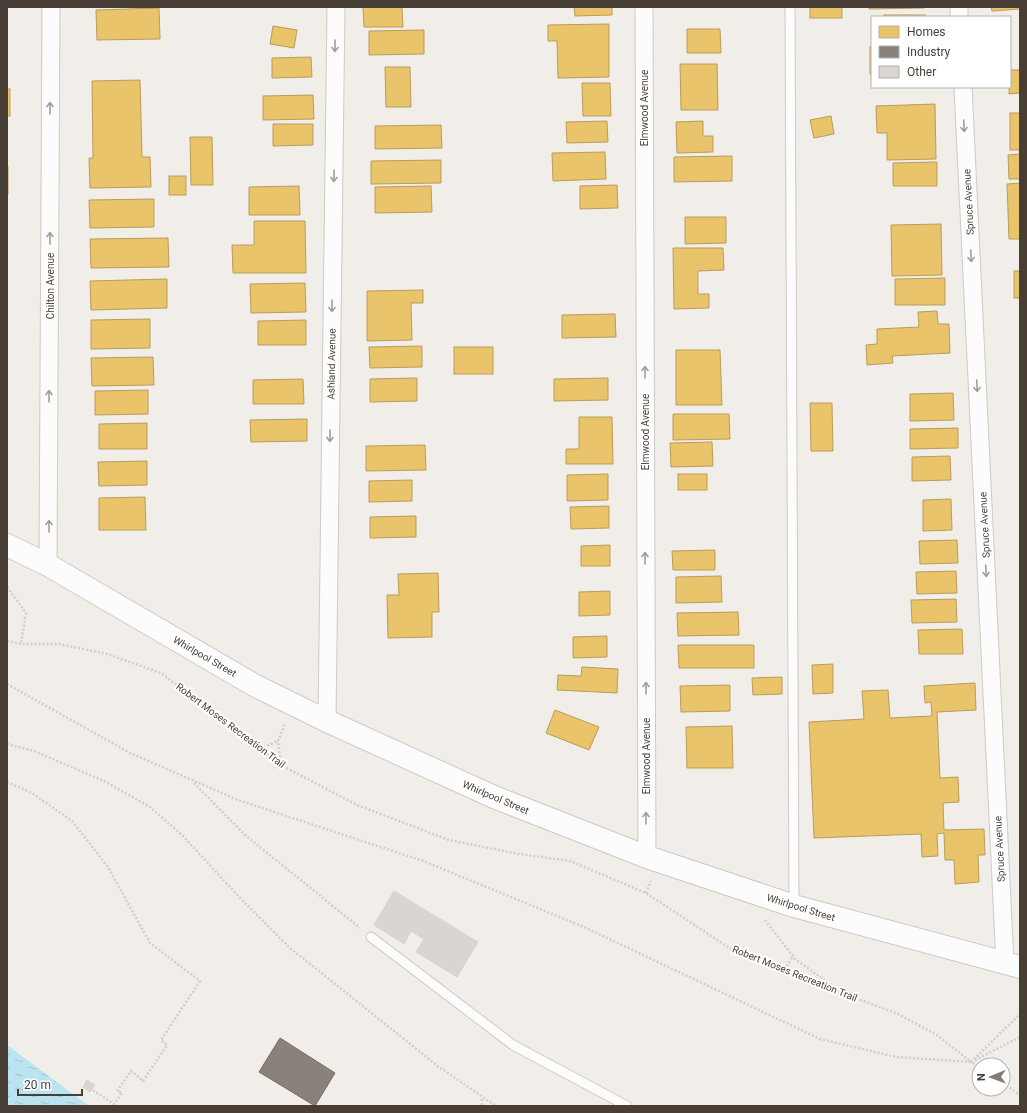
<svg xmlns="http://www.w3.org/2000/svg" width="1027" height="1113" font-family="Roboto,sans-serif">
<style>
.water{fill:url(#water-ripples)}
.homes{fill:#e9c46a;stroke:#b99c5a}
.industry{fill:#8a817c;stroke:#766d67}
.building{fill:#d9d5d1;stroke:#d9d4d0}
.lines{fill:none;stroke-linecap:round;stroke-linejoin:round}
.service-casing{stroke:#cecac6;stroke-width:11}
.minor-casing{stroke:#cecac6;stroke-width:19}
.tertiary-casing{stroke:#cecac6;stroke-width:24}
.path{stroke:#d2cecb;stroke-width:2.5;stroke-dasharray:2 2;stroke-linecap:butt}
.service{stroke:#fdfcfc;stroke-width:9}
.minor{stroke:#fdfcfc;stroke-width:17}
.tertiary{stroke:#fdfcfc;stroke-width:22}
.oneway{stroke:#a29d99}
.labels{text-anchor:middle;stroke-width:4;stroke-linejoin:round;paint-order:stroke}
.street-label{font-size:10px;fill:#483e36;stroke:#fff}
</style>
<defs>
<pattern id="water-ripples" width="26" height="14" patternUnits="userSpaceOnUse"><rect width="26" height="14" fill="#bae4f0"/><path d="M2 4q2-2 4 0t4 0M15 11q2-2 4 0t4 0" fill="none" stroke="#a1c5ce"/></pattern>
</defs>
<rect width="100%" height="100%" fill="#f1eeea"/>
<path class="water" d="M7,1045L89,1106H7Z"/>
<g class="homes">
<path d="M363,7H402L403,27H364Z"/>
<path d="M574,7H612V15L575,16Z"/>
<rect x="810" y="7" width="32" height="11"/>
<path d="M869,7H924V8L869,9Z"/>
<path d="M991,7H1020V9L992,11Z"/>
<path d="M159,8L160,39L97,40L96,10Z"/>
<rect x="884" y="15" width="41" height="2"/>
<path d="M609,24V77L558,78L557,41H548V25Z"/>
<path d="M273,26L297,30L294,48L270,44Z"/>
<path d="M687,29H720L721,53H687Z"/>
<path d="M424,30V54L369,55V31Z"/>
<rect x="870" y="47" width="2" height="27"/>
<path d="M311,57L312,77L272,78V58Z"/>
<path d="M680,64H717L718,110H681Z"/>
<path d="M385,67H410L411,107H386Z"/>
<path d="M1010,70H1020V93L1009,94Z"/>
<path d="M140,80L142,157H150L151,187L90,188L89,158H93L92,81Z"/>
<path d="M582,83H610L611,116H583Z"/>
<rect x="7" y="89" width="3" height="27"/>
<path d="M313,95L314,119L263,120V96Z"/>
<path d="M935,104L936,159L887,160V133H877L876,106Z"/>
<rect x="1010" y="113" width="10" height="37"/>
<path d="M831,116L834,134L814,138L810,120Z"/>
<path d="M607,121L608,142L567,143L566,122Z"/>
<path d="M703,121V136H713V152L677,153L676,122Z"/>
<path d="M273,124H313V145L273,146Z"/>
<path d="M441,125L442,148L375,149V126Z"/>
<path d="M190,137H212L213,185H191Z"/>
<path d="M605,152L606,179L553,181L552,153Z"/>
<path d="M1020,154V179H1009L1008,155Z"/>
<path d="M732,156V181L674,182V157Z"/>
<path d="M441,160V183L371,184V161Z"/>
<path d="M937,162V186H893V163Z"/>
<rect x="7" y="167" width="1" height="27"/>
<rect x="169" y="176" width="17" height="19"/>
<path d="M1020,183V239H1009L1007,184Z"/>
<path d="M617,185L618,208L580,209V186Z"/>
<path d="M299,186L300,215H249V187Z"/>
<path d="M431,186L432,212L375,213V187Z"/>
<path d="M154,199V227L90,228L89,200Z"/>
<path d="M685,217H726V243L685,244Z"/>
<path d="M254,221H305L306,273H233L232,245H254Z"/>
<path d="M941,224L942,275L892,276L891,225Z"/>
<path d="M168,238L169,267L91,268L90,239Z"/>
<path d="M673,248H723L724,270L698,271V294H709V308L674,309Z"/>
<rect x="1014" y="271" width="6" height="27"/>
<path d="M945,278V305H895V279Z"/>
<path d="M167,279V308L91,310L90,281Z"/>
<path d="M305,283L306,312L251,313L250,284Z"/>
<path d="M423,290V303H411L412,340L367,341V291Z"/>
<path d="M937,311L938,324H949L950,353L892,356L893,363L867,365L866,345L877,344V329L919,327L918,312Z"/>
<path d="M615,314L616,337L562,338V315Z"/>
<path d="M150,319V348L91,349V320Z"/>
<path d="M306,320V345H258V321Z"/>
<path d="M422,346V367L370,368L369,347Z"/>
<rect x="454" y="347" width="39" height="27"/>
<path d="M676,350H720L722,405H676Z"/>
<path d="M153,357L154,385L92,386L91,358Z"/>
<path d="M417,378V401L370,402V379Z"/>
<path d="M608,378V400L554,401V379Z"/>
<path d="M303,379L304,404H253V380Z"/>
<path d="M148,390V414L95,415V391Z"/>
<path d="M953,393L954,420L910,421V394Z"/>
<path d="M810,403H832L833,451H811Z"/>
<path d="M673,414H729L730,439L673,440Z"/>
<path d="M579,417H612L613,464H566V449H579Z"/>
<path d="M307,419V441L251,442L250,420Z"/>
<path d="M147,423V449H99V424Z"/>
<path d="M958,428V448L910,449V429Z"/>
<path d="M712,442L713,466L671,467L670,443Z"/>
<path d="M425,445L426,470L366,471V446Z"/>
<path d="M950,456L951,480L912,481V457Z"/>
<path d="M147,461V485L99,486L98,462Z"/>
<path d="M608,474V500L567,501V475Z"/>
<rect x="678" y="474" width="29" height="16"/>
<path d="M412,480V501L369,502V481Z"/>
<path d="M145,497L146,530H99V498Z"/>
<path d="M951,499L952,530L923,531V500Z"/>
<path d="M609,506V528L571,529L570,507Z"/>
<path d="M416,516V537L370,538V517Z"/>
<path d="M957,540L958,563L920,564L919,541Z"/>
<path d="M610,545V566H581V546Z"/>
<path d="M715,550V570H673L672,551Z"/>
<path d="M956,571L957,593L917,594L916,572Z"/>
<path d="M438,573L439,612H432V637L388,638L387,595H399L398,574Z"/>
<path d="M721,576L722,602L676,603V577Z"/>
<path d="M610,591V615L579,616V592Z"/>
<path d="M956,599L957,622L912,623L911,600Z"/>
<path d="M738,612L739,635L678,636L677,613Z"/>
<path d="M962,629L963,654H919L918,630Z"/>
<path d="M607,636V657L573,658V637Z"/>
<path d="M678,645H754V668H679Z"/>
<path d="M833,664V693L813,694L812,665Z"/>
<path d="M582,667L618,669L617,693L557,690L558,675L581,676Z"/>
<path d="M782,677V694L753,695L752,678Z"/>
<path d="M975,683L976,710L937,712L940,778L958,777L959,802L943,803L944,830L984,829L985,855H978L979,882L955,884L954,860H945L944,833L937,834L938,856L922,857L921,834L814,838L809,722L864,719L862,691L888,690L890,718L932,716L931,702L925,703L924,686Z"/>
<path d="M730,685V711L681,712L680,686Z"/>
<path d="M555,710L599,727L589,750L546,733Z"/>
<path d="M732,726L733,768H687L686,727Z"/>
</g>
<path class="industry" d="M280,1038L335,1073L315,1106L259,1072Z"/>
<g class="building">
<path d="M394,891L478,942L457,977L416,952L424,939L411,931L404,944L374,925Z"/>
<path d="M87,1080L95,1085L90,1092L83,1087Z"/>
</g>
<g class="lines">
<defs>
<g id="service">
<path d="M790,7L794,906"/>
<path d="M371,937L513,1045L627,1106"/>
</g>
<g id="minor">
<path d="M644,7L647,857"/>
<path d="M959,7V17"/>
<path d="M963,87L1005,964"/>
<path d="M48,565L51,7"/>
<path d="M327,721L336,7"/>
</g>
<path id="tertiary" d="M7,545L48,565L254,685L327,721L494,797L647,857L794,906L1020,967"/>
</defs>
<use href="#service" class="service-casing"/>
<use href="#minor" class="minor-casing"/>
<use href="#tertiary" class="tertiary-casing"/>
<g class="path">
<path d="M7,587L26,613L21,644"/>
<path d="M7,641L21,644H59L107,654L161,673L281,765L357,805L449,840L519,854L570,861L646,893L737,953L898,1014L937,1035L971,1062"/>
<path d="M7,684L130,753L238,800L423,861L584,927L820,1039L896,1057L971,1062L979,1067"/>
<path d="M7,744L34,751L104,781L150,807L182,835L241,899L290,948L439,1067L496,1106"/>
<path d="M260,749L278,741"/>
<path d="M281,765L278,741L285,724"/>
<path d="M7,782L32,793L72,821L108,867L150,943L200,981L161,1040L167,1045L143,1081L131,1071L117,1091L122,1093L114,1104L91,1089"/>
<path d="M194,783L245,835L360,928"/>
<path d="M646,893L651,881"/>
<path d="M765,920L795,959L837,989"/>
<path d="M785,970L793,956"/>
<path d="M975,1060L1020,1037"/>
<path d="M971,1062L1020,1014"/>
<path d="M1003,1083L1020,1095"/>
<path d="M482,1099V1106"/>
</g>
<use href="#service" class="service"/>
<use href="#minor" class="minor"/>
<use href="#tertiary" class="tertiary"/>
</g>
<defs><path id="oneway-shaft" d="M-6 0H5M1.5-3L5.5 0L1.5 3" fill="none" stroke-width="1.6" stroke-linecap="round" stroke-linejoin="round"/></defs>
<g class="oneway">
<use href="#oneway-shaft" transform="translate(335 46) rotate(91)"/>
<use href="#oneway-shaft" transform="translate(50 108) rotate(-90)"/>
<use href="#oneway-shaft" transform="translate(964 126) rotate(87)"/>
<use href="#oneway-shaft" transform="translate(334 176) rotate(91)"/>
<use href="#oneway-shaft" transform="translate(50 238) rotate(-90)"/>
<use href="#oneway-shaft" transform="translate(971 256) rotate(87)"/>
<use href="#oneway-shaft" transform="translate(332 306) rotate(91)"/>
<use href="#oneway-shaft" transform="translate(645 372) rotate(-90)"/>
<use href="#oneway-shaft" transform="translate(977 386) rotate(87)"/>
<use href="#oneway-shaft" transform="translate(49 396) rotate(-90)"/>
<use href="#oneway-shaft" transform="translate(330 436) rotate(91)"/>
<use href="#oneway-shaft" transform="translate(49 526) rotate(-90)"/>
<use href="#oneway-shaft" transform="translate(645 558) rotate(-90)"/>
<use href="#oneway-shaft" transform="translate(986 571) rotate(87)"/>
<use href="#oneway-shaft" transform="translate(646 688) rotate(-90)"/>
<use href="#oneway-shaft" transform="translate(646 818) rotate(-90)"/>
</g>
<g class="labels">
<g class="street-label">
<text transform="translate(644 108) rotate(-90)" y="4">Elmwood Avenue</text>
<text transform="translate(968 202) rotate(-93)" y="4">Spruce Avenue</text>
<text transform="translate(50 286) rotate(-90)" y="4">Chilton Avenue</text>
<text transform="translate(331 364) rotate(-89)" y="4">Ashland Avenue</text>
<text transform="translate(645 432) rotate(-90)" y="4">Elmwood Avenue</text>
<text transform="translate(984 525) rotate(-93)" y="4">Spruce Avenue</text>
<text transform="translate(205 656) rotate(30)" y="4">Whirlpool Street</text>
<text transform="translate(231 725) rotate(37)" y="4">Robert Moses Recreation Trail</text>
<text transform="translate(646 756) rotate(-90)" y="4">Elmwood Avenue</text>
<text transform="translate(496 797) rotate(23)" y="4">Whirlpool Street</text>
<text transform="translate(999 849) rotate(-93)" y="4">Spruce Avenue</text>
<text transform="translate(801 907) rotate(17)" y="4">Whirlpool Street</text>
<text transform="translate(795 973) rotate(22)" y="4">Robert Moses Recreation Trail</text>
</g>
</g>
<rect width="1027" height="1113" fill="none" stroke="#483e36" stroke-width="16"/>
<rect x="871" y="16" width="140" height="72" fill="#ffffff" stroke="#b6b2af"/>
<rect x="879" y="26" width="20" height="12" fill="#e9c46a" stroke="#b6b2af"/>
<text x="907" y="36" font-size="12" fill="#483e36">Homes</text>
<rect x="879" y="46" width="20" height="12" fill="#8a817c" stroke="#b6b2af"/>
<text x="907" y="56" font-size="12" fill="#483e36">Industry</text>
<rect x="879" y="66" width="20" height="12" fill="#d9d5d1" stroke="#b6b2af"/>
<text x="907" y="76" font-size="12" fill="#483e36">Other</text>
<g transform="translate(991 1077) rotate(269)"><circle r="19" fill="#ffffff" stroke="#b6b2af"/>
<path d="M0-3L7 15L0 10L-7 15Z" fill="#837c75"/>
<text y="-6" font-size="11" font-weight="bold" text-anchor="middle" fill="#483e36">N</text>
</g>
<path d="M18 1089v6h64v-6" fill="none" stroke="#483e36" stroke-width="2"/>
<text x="24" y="1089" font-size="12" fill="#483e36" stroke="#ffffff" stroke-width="3" paint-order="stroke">20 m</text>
</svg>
